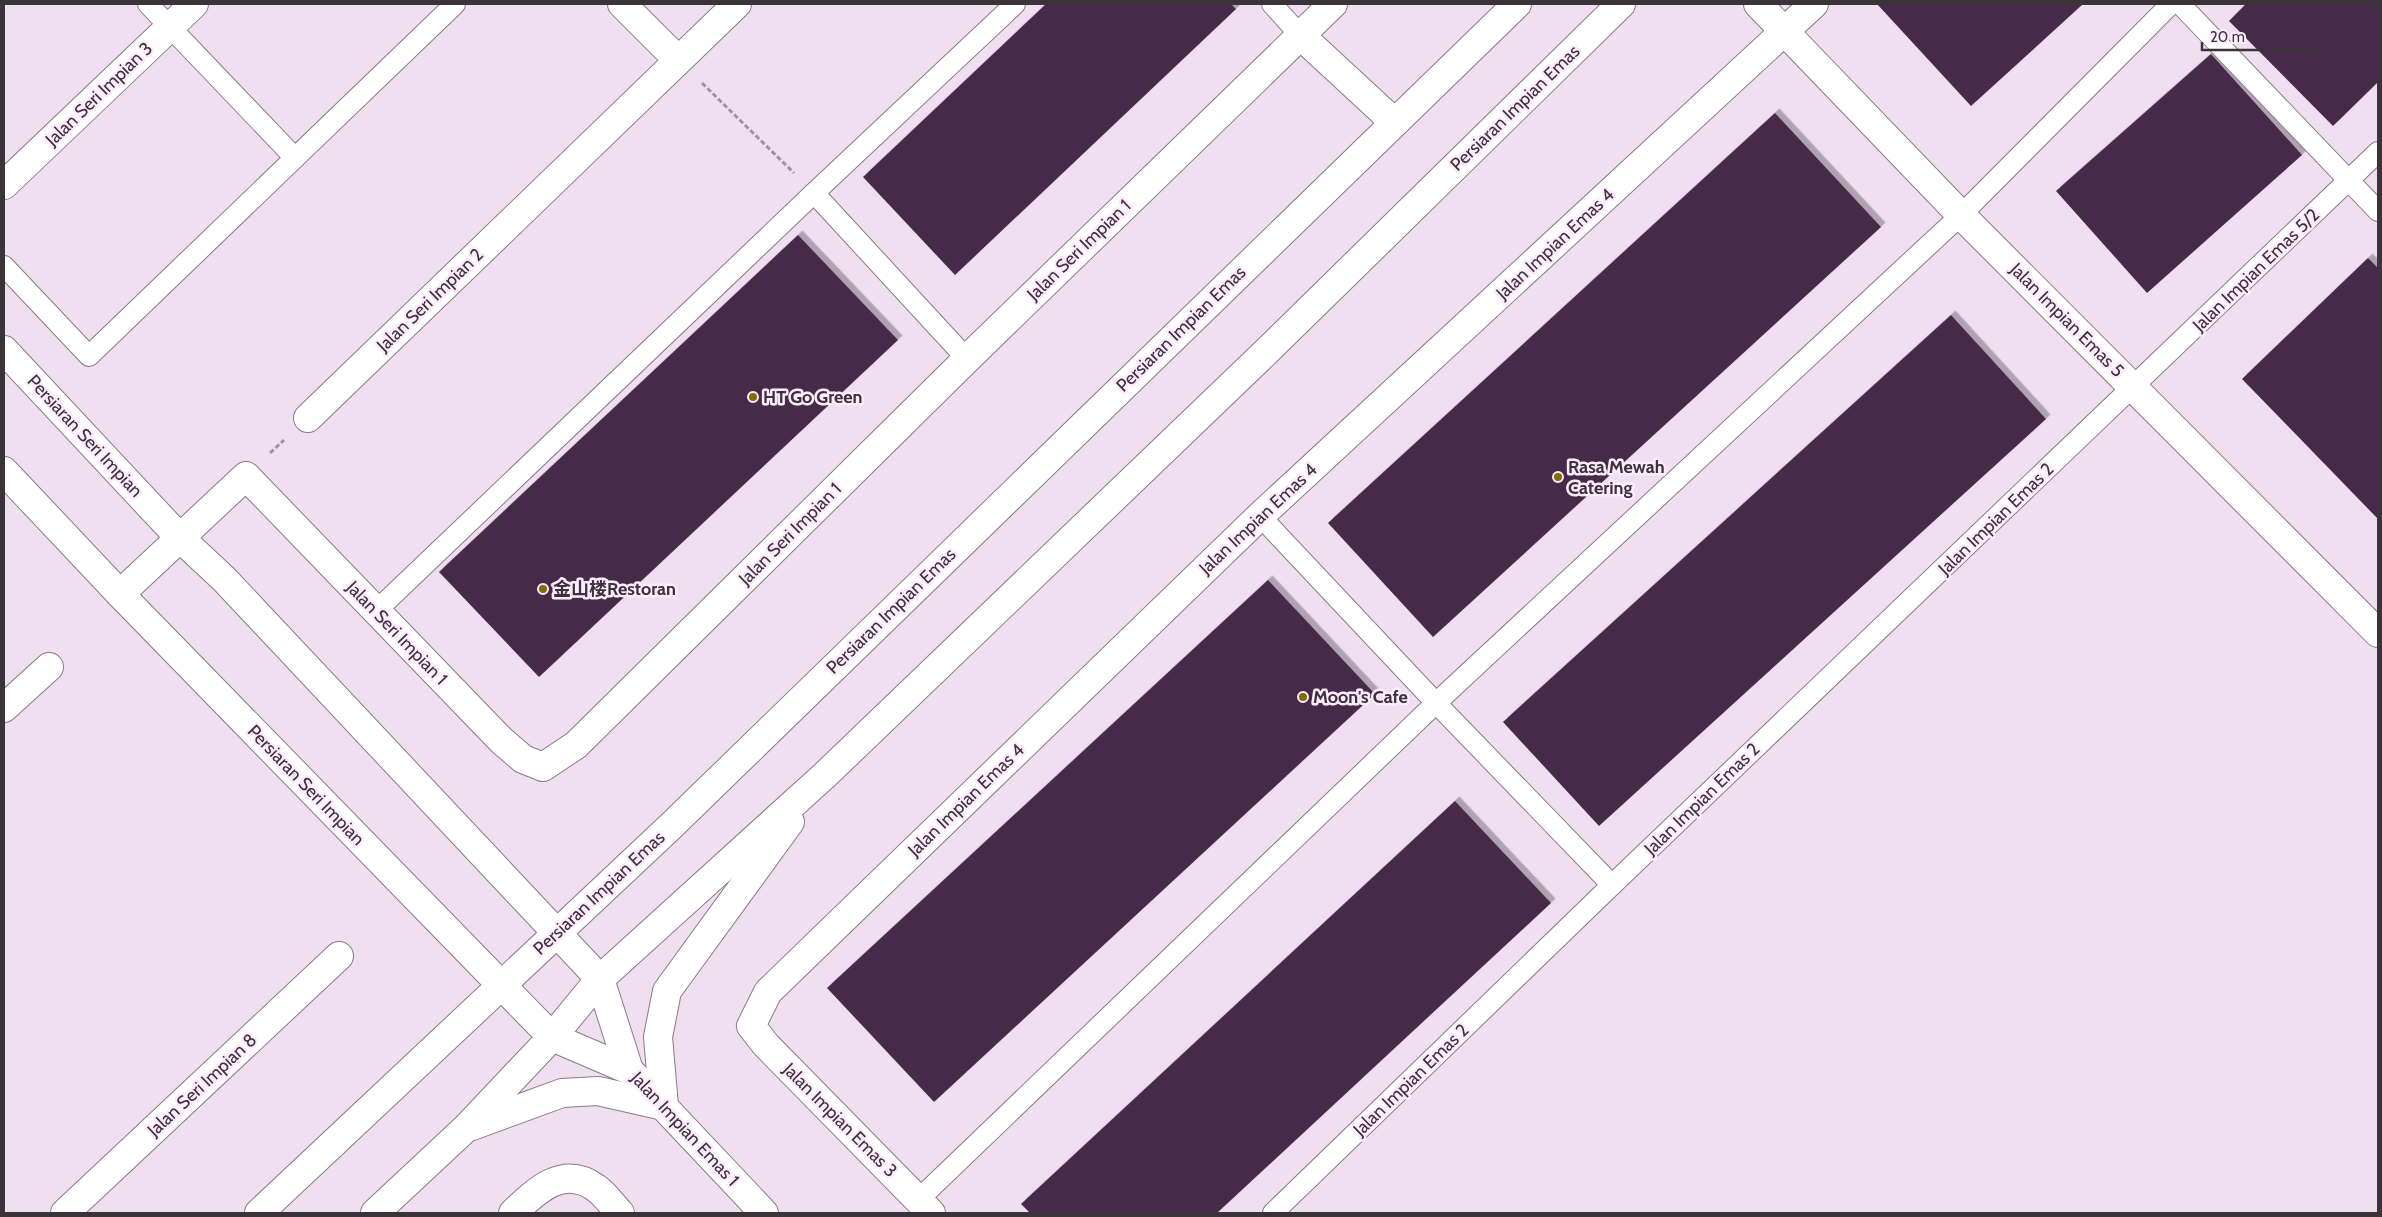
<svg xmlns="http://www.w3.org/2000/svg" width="2382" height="1217" font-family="Cabin,'Noto Sans SC',sans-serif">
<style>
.building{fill:#472c49;filter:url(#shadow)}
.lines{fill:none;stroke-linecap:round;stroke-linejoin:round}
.service-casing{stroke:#8a7a8a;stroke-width:22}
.minor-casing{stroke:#8a7a8a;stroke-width:30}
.tertiary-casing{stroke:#8a7a8a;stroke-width:30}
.secondary-casing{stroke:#8a7a8a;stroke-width:30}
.path{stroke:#a194a2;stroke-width:3;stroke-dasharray:5 2.5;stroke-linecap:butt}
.service{stroke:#fff;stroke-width:20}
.minor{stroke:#fff;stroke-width:28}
.tertiary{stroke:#fff;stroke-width:28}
.secondary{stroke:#fff;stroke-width:28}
.poi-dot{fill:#836b05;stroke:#feebfe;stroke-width:2}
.labels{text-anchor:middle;stroke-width:5;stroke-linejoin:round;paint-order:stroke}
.street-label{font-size:18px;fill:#3a333a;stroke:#feebfe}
.poi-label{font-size:18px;font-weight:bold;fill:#3a333a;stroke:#feebfe;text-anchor:start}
</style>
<defs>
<filter id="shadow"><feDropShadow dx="4.5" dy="-4.5" stdDeviation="0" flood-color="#0004"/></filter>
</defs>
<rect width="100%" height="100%" fill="#f0def1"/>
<g class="building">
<path d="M1046,4H1231L1236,9L955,275L863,177Z"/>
<path d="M1877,4H2083L1971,106Z"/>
<path d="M2246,4H2378V82L2333,126L2229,21Z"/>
<path d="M2211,54L2302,155L2147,293L2056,191Z"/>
<path d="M1775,113L1881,227L1433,637L1328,523Z"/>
<path d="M798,235L898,340L539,677L439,572Z"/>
<path d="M2368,258L2378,268V519L2242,379Z"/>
<path d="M1951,315L2046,419L1599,826L1503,722Z"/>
<path d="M1268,580L1375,694L934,1102L827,988Z"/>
<path d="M1455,801L1551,903L1217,1213H1030L1021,1204Z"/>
</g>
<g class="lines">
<defs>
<g id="service">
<path d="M148,4L295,158"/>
<path d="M1272,4L1300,35"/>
<path d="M2180,4L2378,211"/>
<path d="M814,193L967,359"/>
<path d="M4,266L89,356L455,4"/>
<path d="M1260,516L1436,703L1612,885"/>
<path d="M376,611L814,193L1015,4"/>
<path d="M918,1200L1436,703L1961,215L2171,4"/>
<path d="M1273,1213L1612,885L2378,152"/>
</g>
<g id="minor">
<path d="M622,4L678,60"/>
<path d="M1758,4L1961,215L2378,633"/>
<path d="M1300,35L1394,122"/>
<path d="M4,185L194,4"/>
<path d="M308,418L737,4"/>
<path d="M120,594L246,476L502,741L523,759L543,767L576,745L967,359L1333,4"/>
<path d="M4,708L49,667"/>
<path d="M65,1213L339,956"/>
<path d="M513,1213C536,1191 563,1164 596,1188C605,1194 612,1205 620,1213"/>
<path d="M931,1213L766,1045L751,1026L768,992L1260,516L1814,4"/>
</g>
<g id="tertiary">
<path d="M4,350L179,537L224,579L600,979L629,1070L764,1213"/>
<path d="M4,471L120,594L552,1037L629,1070"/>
</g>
<g id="secondary">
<path d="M472,1126L562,1093L598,1091L664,1106L658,1037L667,991L790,822"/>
<path d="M259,1213L671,826L1517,4"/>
<path d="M375,1213L466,1128L552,1037L600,979L825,775L1269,349L1621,4"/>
</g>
</defs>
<use href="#service" class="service-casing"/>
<use href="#minor" class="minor-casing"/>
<use href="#tertiary" class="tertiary-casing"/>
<use href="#secondary" class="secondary-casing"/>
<g class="path">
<path d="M702,83L794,173"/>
<path d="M270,453L284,440"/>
</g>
<use href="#service" class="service"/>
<use href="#minor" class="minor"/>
<use href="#tertiary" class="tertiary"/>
<use href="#secondary" class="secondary"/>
</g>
<g class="poi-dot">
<circle cx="753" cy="397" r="5"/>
<circle cx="1558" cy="477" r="5"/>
<circle cx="543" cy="589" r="5"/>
<circle cx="1303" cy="697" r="5"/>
</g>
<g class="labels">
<g class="street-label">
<text transform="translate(99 94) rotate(-44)" y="6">Jalan Seri Impian 3</text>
<text transform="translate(1515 108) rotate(-44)" y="6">Persiaran Impian Emas</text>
<text transform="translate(1555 244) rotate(-43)" y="6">Jalan Impian Emas 4</text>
<text transform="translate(1079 250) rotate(-44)" y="6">Jalan Seri Impian 1</text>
<text transform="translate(2256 270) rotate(-44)" y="6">Jalan Impian Emas 5/2</text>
<text transform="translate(430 300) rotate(-44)" y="6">Jalan Seri Impian 2</text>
<text transform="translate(2067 320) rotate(45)" y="6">Jalan Impian Emas 5</text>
<text transform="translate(1181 329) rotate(-44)" y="6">Persiaran Impian Emas</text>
<text transform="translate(85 436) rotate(47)" y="6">Persiaran Seri Impian</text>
<text transform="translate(1258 519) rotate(-43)" y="6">Jalan Impian Emas 4</text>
<text transform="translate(1996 519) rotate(-44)" y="6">Jalan Impian Emas 2</text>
<text transform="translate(790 534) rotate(-45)" y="6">Jalan Seri Impian 1</text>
<text transform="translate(891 611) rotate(-44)" y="6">Persiaran Impian Emas</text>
<text transform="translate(397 633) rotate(46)" y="6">Jalan Seri Impian 1</text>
<text transform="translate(306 785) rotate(46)" y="6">Persiaran Seri Impian</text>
<text transform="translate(1702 799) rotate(-44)" y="6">Jalan Impian Emas 2</text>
<text transform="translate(966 800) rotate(-44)" y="6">Jalan Impian Emas 4</text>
<text transform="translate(599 893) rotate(-43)" y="6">Persiaran Impian Emas</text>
<text transform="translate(1411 1080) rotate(-44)" y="6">Jalan Impian Emas 2</text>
<text transform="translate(202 1085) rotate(-43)" y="6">Jalan Seri Impian 8</text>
<text transform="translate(840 1120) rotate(45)" y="6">Jalan Impian Emas 3</text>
<text transform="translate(685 1129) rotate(47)" y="6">Jalan Impian Emas 1</text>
</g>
<g class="poi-label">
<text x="763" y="403">HT Go Green</text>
<text x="1568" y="473">Rasa Mewah<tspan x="1568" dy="21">Catering</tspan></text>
<text x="553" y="595">金山楼Restoran</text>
<text x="1313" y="703">Moon's Cafe</text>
</g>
</g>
<rect width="2382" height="1217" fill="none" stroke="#3a333a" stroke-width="10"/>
<path d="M2202 42v8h112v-8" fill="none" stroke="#3a333a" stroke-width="2.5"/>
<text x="2210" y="42" font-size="15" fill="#3a333a" stroke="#feebfe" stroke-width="4" paint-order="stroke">20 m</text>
</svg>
